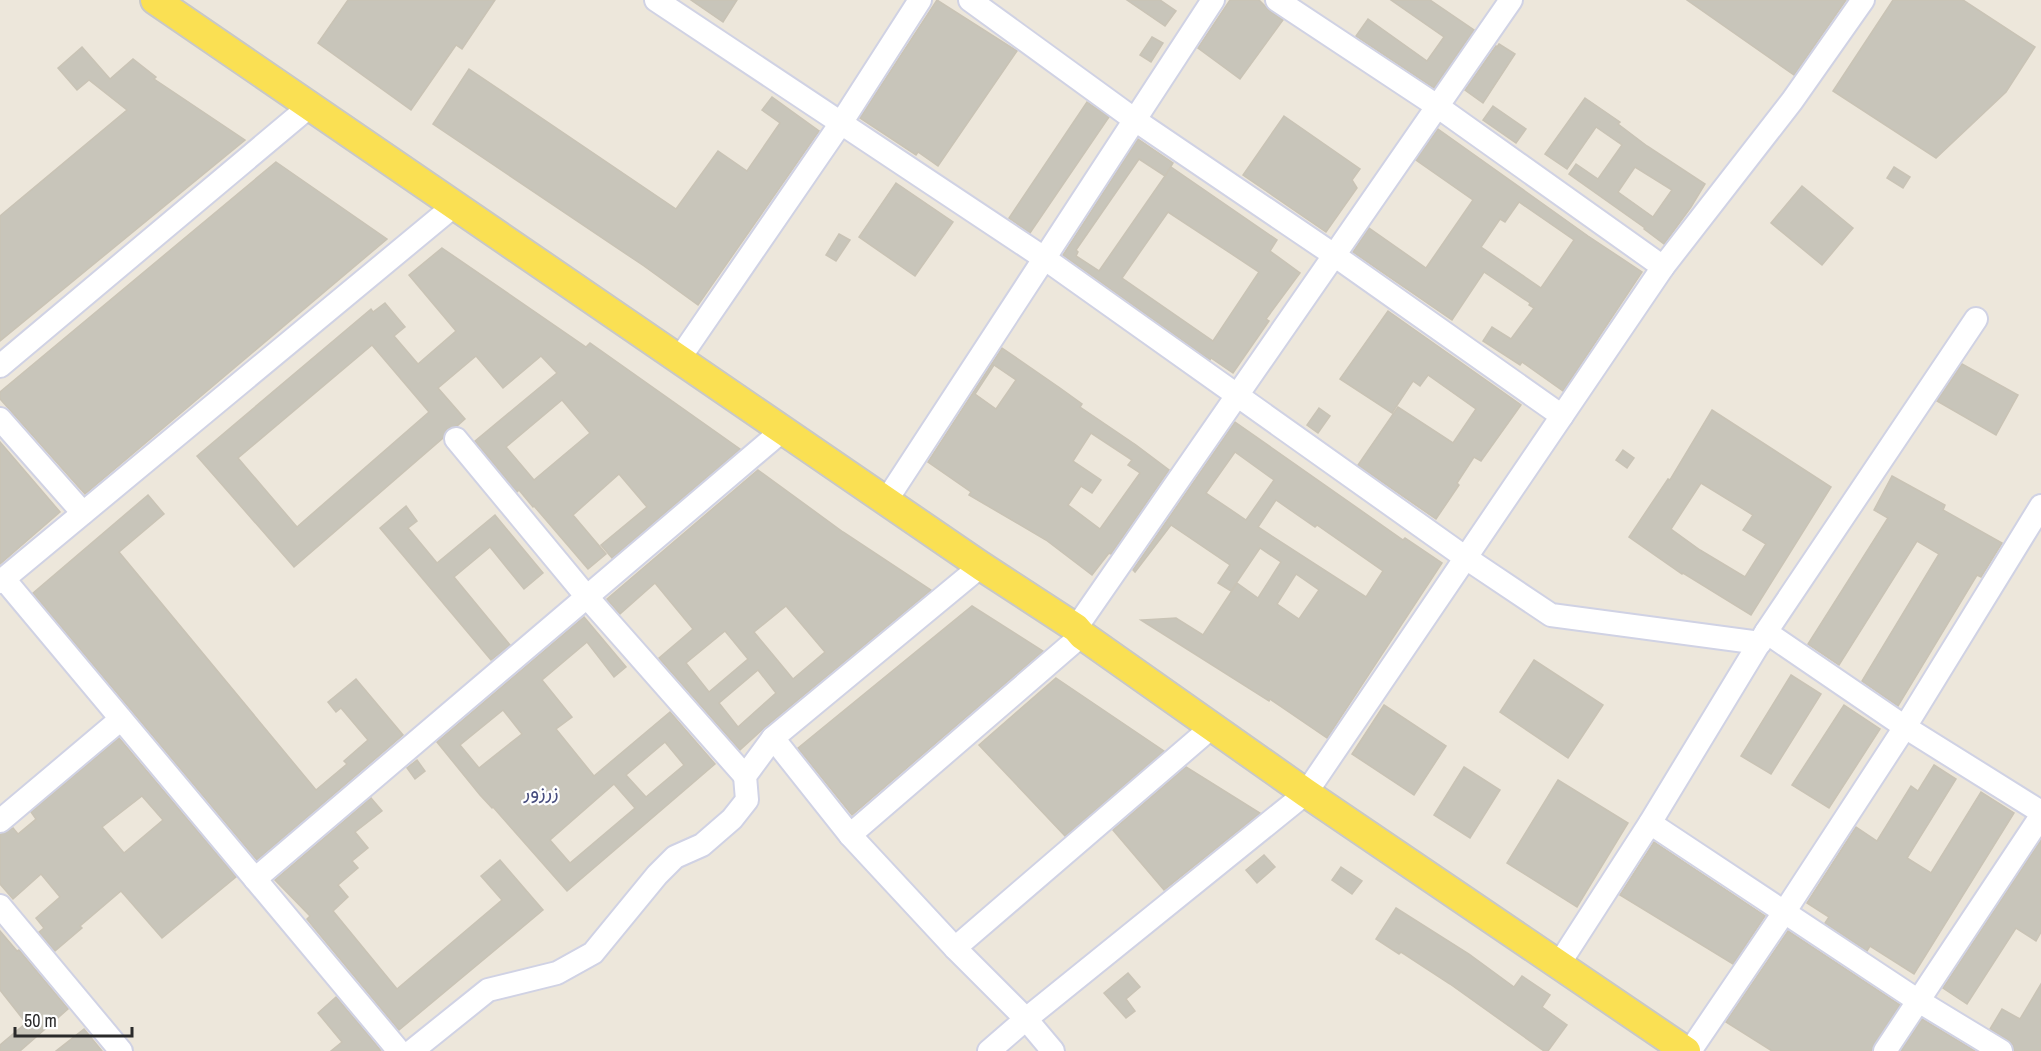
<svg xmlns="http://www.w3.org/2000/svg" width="2041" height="1051" font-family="'Archivo Narrow',Vazirmatn,sans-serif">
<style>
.building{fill:#c8c5ba;stroke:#c9c3b5;stroke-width:1.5;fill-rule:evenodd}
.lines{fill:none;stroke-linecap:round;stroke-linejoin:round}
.minor-casing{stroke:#d0d2e4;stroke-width:26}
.major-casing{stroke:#c8c8c8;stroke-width:32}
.minor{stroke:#fff;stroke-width:22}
.major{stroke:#fae053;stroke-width:28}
.labels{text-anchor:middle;stroke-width:4.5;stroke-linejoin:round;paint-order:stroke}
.quarter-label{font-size:20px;fill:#474d7e;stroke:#fff}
</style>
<rect width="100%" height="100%" fill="#ede7db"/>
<g class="building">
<path d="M348,0H495L462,49L456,45L411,110L318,43Z"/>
<path d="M691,0H737L723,22Z"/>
<path d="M937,0L1017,51L938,166L918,152L916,155L860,118Z"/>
<path d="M1127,0H1160L1176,11L1165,26Z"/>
<path d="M1230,0H1259L1270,11L1283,20L1240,79L1198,48Z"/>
<path d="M1391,0H1430L1474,30L1434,88L1356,36L1368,19L1427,61L1444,37Z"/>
<path d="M1687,0H1846L1794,75Z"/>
<path d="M1893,0H1963L2035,47L2006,92L1936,158L1833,91Z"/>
<path d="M1152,37L1163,43L1151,62L1140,55Z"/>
<path d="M1499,44L1515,54L1483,103L1465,90L1496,46L1497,47Z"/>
<path d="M82,47L110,79L133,59L156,77L154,79L245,140L0,341V216L127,110L89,80L77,90L58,68Z"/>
<path d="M469,69L676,209L718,151L747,171L780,123L762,110L772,97L819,131L698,305L644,266L433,124Z"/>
<path d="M1585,98L1620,122L1618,124L1647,146L1705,184L1691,207L1664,244L1644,229L1645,228L1569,174L1576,164L1598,179L1622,145L1596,127L1567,169L1545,154ZM1635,167L1672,190L1653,217L1618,192Z"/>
<path d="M1087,102L1109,117L1030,233L1009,218Z"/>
<path d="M1493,106L1526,129L1516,143L1483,120Z"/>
<path d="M1284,116L1360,169L1352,180L1357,188L1326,232L1243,175Z"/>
<path d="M1438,129L1588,236L1642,272L1563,391L1522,362L1520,365L1483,341L1492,327L1511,339L1534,308L1529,305L1530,303L1484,272L1452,320L1353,252L1369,228L1426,268L1473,200L1416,160ZM1519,202L1574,240L1541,288L1481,247L1500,219L1505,222Z"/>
<path d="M1138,139L1173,163L1165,176L1171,167L1277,240L1270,251L1300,273L1266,319L1269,321L1233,373L1211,358L1210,360L1063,255ZM1139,159L1165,176L1099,271L1076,256L1078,252L1076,250ZM1168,212L1259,272L1213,341L1122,278Z"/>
<path d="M276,162L387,239L85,494L0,399V392Z"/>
<path d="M1894,167L1910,177L1903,188L1887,178Z"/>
<path d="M896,183L953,222L915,276L859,237Z"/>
<path d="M1802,186L1853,228L1822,265L1771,223Z"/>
<path d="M839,234L850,240L836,261L826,255Z"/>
<path d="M442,248L586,347L590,343L740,449L612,558L601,545L647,507L619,474L573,515L606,554L588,569L534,506L533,507L519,490L517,492L475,441L557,373L541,356L503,388L476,356L438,388L465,419L457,426L447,429L443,438L294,567L197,456L371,309L373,312L385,303L405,327L394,336L418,364L456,331L409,275ZM372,345L429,412L297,527L238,458ZM562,400L590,433L534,480L506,447Z"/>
<path d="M1388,311L1521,405L1481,461L1474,457L1457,483L1459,485L1436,519L1358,465L1398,407L1453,443L1476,409L1428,375L1420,386L1413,381L1392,413L1340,379Z"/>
<path d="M1002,348L1060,388L1082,404L1080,407L1136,445L1169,470L1111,554L1109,553L1092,575L1046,540L969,495L971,492L928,462ZM994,365L1016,380L996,409L975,394ZM1091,433L1132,460L1128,465L1140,473L1100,529L1068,505L1081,486L1092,493L1101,480L1073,461Z"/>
<path d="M1962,364L2018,395L1996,435L1937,401Z"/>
<path d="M1319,408L1330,416L1318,433L1307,425Z"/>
<path d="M1712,410L1831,487L1751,615L1683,573L1682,574L1629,537L1668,479L1670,480ZM1701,483L1753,515L1743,530L1766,544L1745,577L1700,550L1671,529Z"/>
<path d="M1235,422L1403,540L1405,538L1442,563L1327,738L1270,699L1269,701L1141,620L1176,618L1203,635L1237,583L1258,598L1281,562L1260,548L1231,591L1218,583L1230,565L1171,525L1135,572L1133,570ZM1235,452L1274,480L1246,520L1206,493ZM1276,500L1315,527L1317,525L1383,571L1366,597L1258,527ZM1296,574L1319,590L1299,619L1277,604Z"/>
<path d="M0,442L60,512L0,564Z"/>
<path d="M1623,450L1634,458L1627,468L1616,460Z"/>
<path d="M758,470L843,532L931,590L764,728L740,750L659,658L693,629L655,583L620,614L607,599ZM786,606L825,652L793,679L754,632ZM725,631L748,659L709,692L686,663ZM758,670L776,693L738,727L719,703Z"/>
<path d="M1892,476L1945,505L1943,510L2002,543L1981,577L1977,575L1898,706L1862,681L1939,554L1917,541L1839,665L1808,644L1888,518L1874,510Z"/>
<path d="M148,495L164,514L119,552L316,790L347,764L344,761L368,740L341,708L336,712L328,702L356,679L403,735L257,860L33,593Z"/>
<path d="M406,506L417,521L408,528L437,563L495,515L543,573L524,589L490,547L454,577L510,645L491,660L380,528Z"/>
<path d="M972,606L1043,651L852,815L798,748Z"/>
<path d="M584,617L626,667L614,677L587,642L542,680L572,717L556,729L594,776L670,712L715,764L567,891L493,807L492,808L480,795L437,742ZM503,710L522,734L479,768L460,745ZM665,742L684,765L646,797L626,775ZM614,784L635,808L570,863L550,840Z"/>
<path d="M1534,660L1603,705L1568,758L1500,712Z"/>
<path d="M1791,675L1821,694L1771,774L1741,756Z"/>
<path d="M1056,678L1164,751L1065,836L979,745Z"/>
<path d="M1384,705L1446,746L1414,795L1352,754Z"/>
<path d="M1844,705L1880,729L1829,808L1792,785Z"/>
<path d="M119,738L236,877L162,938L121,891L80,926L82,928L55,951L39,932L44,928L36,918L60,897L41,874L13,899L0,884V834L13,828L18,834L36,819L31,812ZM142,796L163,820L124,853L102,827Z"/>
<path d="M417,760L425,771L415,779L407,768Z"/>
<path d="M1934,765L1956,779L1907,858L1931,873L1981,792L2014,813L1914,974L1870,946L1867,951L1825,923L1829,917L1807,903L1856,827L1877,841L1911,786L1918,791Z"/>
<path d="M1186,767L1260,813L1164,890L1113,830Z"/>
<path d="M1464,767L1500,790L1470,838L1434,815Z"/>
<path d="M1558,780L1628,823L1577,907L1507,863Z"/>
<path d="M371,798L382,811L355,832L368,848L352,861L358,868L338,885L348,897L333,911L397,989L502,900L481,876L500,860L543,910L399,1030L316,930L307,919L310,916L275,880Z"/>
<path d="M2041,840V932L2036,941L2016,928L1967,1004L1943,988Z"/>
<path d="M1654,842L1765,916L1733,964L1620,895Z"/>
<path d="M1264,855L1275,867L1257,883L1246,870Z"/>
<path d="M1341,867L1362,881L1352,894L1332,880Z"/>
<path d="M1396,908L1469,954L1514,987L1522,976L1550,995L1542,1007L1567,1025L1548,1051H1544L1450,984L1401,952L1399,954L1376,939Z"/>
<path d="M0,931L17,951L19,950L68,1009L20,1051H0V1045L26,1023L0,990Z"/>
<path d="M1788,931L1900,1005L1874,1044L1872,1051H1772L1726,1022Z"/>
<path d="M1128,973L1140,987L1126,999L1135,1011L1126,1018L1104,993Z"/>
<path d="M2041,984V1051H2014L2013,1045L2008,1040L1990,1029L2002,1009L2020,1019Z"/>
<path d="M336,997L369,1036L381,1051H331L342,1042L318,1013Z"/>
<path d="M1922,1019L1975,1051H1901Z"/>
<path d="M84,1029L102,1051H56Z"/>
</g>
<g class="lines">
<defs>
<g id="minor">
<path d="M656,0L1044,258L1466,558L1551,615L1760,643"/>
<path d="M970,0L1135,120L1334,255L1562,416"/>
<path d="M1277,0L1437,106L1663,267"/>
<path d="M679,359L841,123L920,0"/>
<path d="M0,366L310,106"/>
<path d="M0,419L83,513"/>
<path d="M456,439L587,597L745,776"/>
<path d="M886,501L1213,0"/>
<path d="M4,579L399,1051"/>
<path d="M0,582L455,205"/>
<path d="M1076,628L1511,0"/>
<path d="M1766,632L1905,727L2041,812"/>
<path d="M773,738L850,835L955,948L1026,1019L1053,1051"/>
<path d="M0,821L121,719"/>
<path d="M1650,823L1917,1000L2001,1051"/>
<path d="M850,835L1082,635"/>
<path d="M255,879L783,430"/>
<path d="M0,906L121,1051"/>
<path d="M955,948L1212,727"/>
<path d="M1559,964L1650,823L1766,632L1976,319"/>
<path d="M412,1051L488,990L557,973L593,953L657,875L675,857L702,845L732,819L747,800L745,776L773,738L981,566"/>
<path d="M989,1051L1026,1019L1306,793L1663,267L1792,101L1863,0"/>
<path d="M1690,1051L1785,911L1905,727L2041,506"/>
<path d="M1885,1051L2041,816"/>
</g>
<path id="major" d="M155,0L981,566L1076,628L1082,635L1306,793L1686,1051"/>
</defs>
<use href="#minor" class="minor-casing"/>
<use href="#major" class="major-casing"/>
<use href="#minor" class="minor"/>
<use href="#major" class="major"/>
</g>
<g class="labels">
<g class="quarter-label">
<text x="541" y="798">زرزور</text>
</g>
</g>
<path d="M15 1027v9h117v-9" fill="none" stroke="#2a2a2a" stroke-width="3"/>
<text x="24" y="1027" font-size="18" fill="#2a2a2a" stroke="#ffffff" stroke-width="4.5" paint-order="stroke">50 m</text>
</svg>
